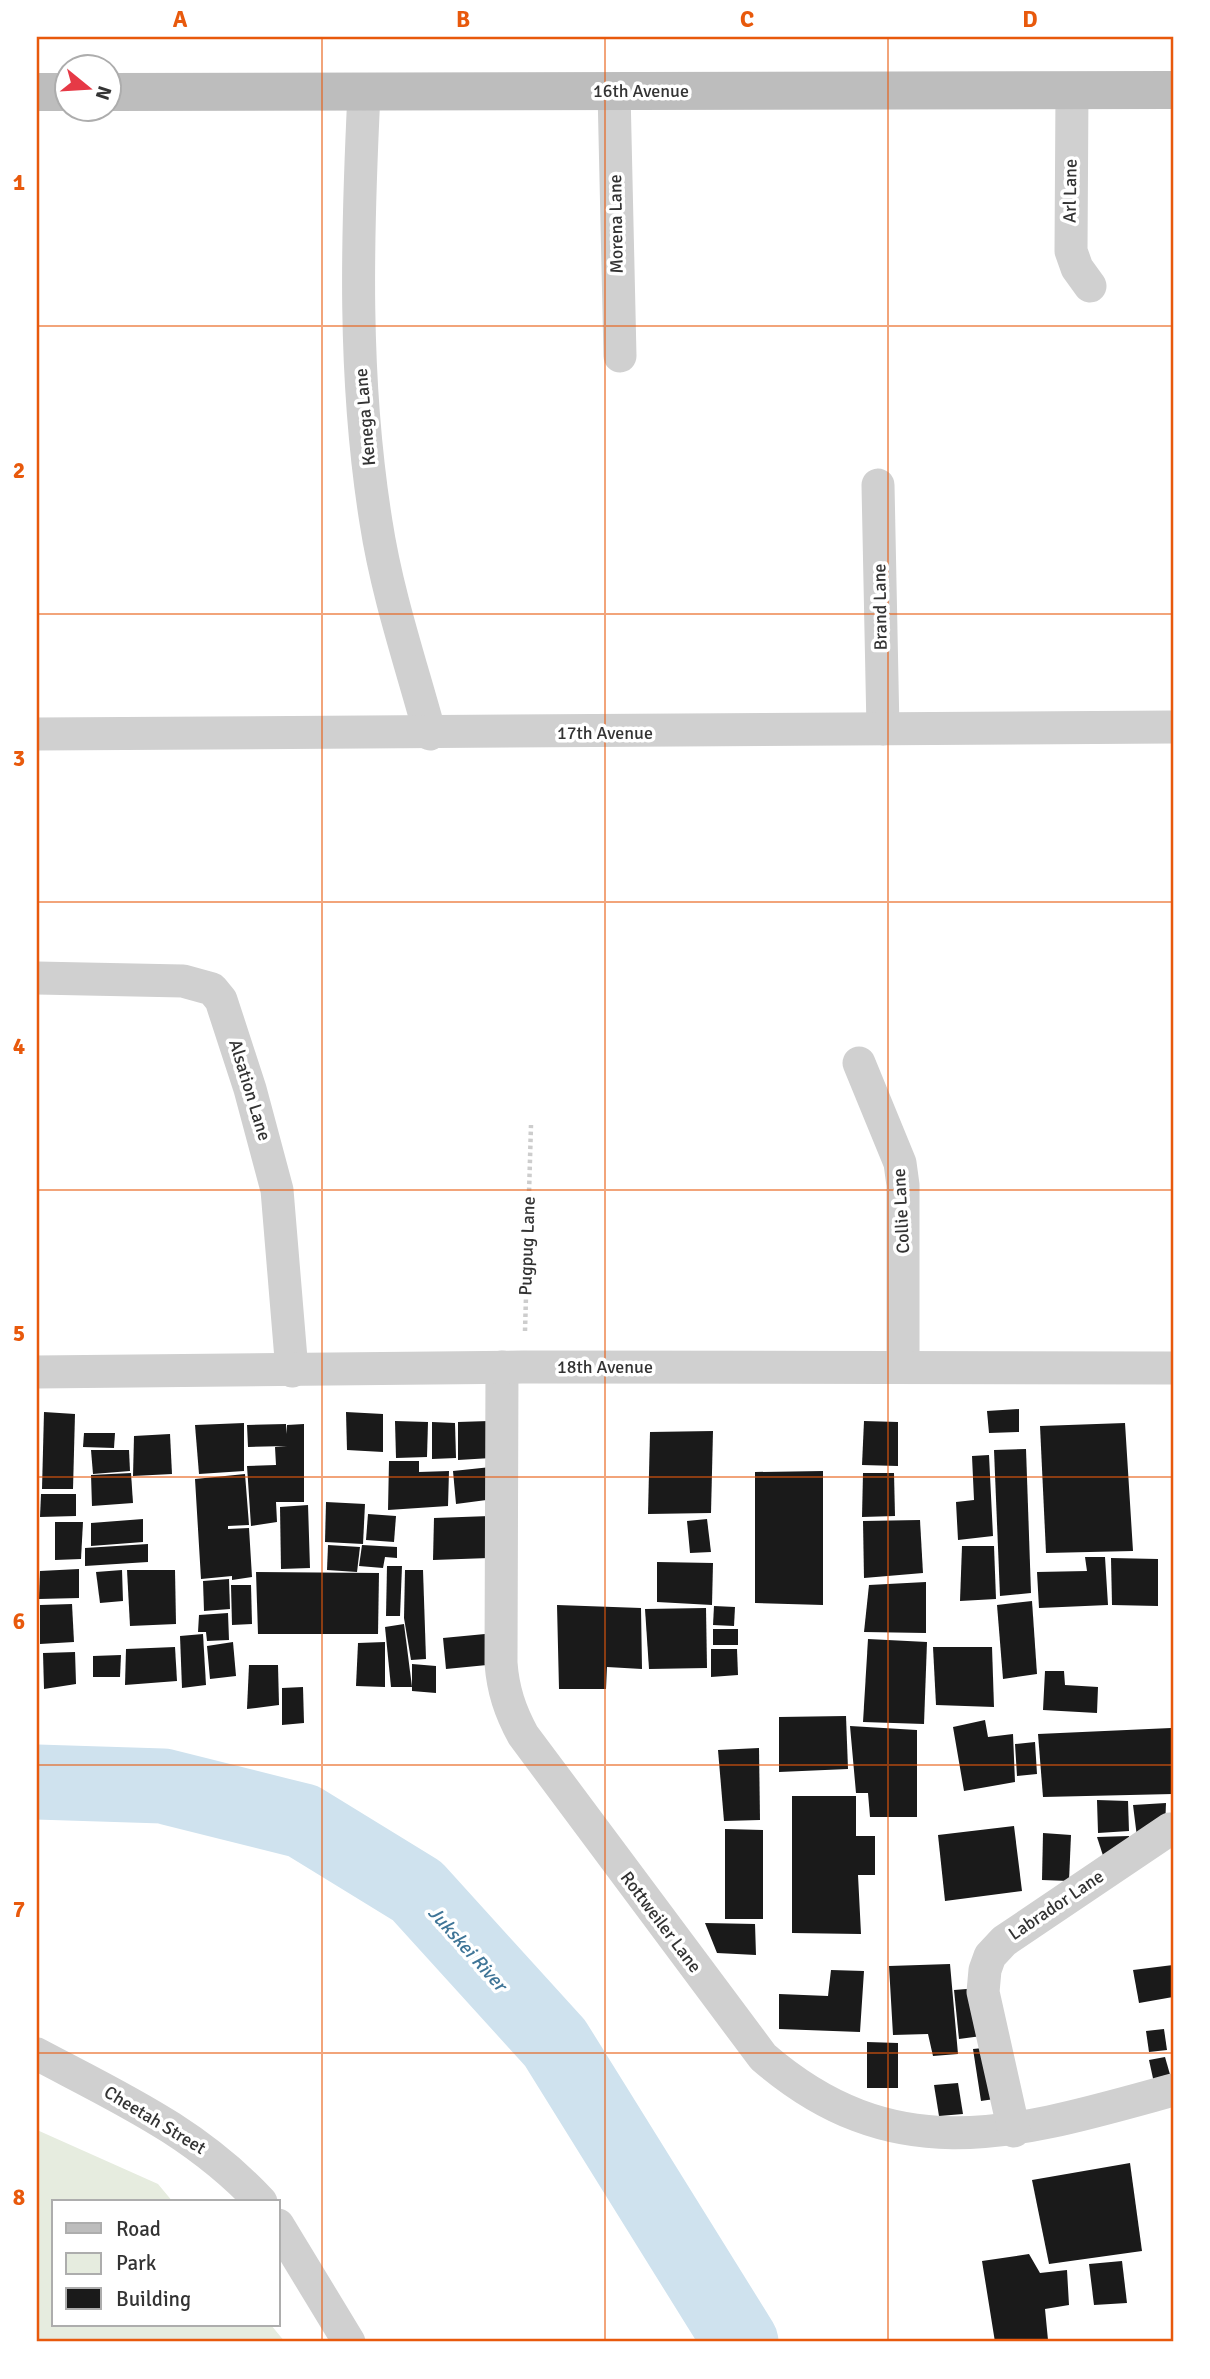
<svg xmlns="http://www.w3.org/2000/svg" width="1210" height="2379" font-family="Signika,sans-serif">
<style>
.green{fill:#e6ecdf}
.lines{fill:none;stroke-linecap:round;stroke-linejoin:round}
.river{stroke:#cfe2ee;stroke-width:75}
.building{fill:#1a1a1a}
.path{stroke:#cdcdcd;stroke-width:4.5;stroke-dasharray:3.5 3.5;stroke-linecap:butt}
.street{stroke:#d0d0d0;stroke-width:33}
.secondary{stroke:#bdbdbd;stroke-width:38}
.grid{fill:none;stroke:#e8590c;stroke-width:2;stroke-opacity:0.55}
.labels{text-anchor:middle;stroke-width:7;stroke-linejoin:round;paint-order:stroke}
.street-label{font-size:18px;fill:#333;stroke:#fff}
.water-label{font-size:19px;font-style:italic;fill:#3f7597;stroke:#fff}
.neatline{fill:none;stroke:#e8590c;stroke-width:2.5}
.grid-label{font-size:23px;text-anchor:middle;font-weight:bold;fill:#e8590c}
</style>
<rect width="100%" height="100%" fill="#fff"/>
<path class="green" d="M37,2130L158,2184L173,2202H54V2325H271L285,2342H37Z"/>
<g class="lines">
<path class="river" d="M37,1782L163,1786L303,1821L417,1891L555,2043L741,2342"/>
</g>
<g class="building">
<path d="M1019,1409V1432L989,1433L987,1411Z"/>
<path d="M44,1412L75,1414L73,1489H42Z"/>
<path d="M346,1412L383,1414V1452L347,1450Z"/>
<path d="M395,1421L428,1422L427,1457L396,1458Z"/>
<path d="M489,1421L491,1458L458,1460V1422Z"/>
<path d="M864,1421L898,1422V1466L862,1465Z"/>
<path d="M432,1422L455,1423L456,1458L432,1459Z"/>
<path d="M244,1423V1471L199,1474L195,1425Z"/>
<path d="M1125,1423L1133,1551L1046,1553L1040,1426Z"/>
<path d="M286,1424V1434L287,1425L304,1424V1502H276L277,1522L251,1526L247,1466L276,1465L275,1447L287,1446L248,1447L247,1425Z"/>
<path d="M713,1431L711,1513L648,1514L650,1432Z"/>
<path d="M84,1433H115L114,1448L83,1447Z"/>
<path d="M170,1434L172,1474L133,1476L134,1436Z"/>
<path d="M1026,1449L1031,1593L1000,1596L994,1450Z"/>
<path d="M91,1450H129L130,1471L93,1474Z"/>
<path d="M989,1455L993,1536L958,1540L956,1502L974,1500L972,1456Z"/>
<path d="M389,1461H419V1472L449,1471L448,1506L388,1510Z"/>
<path d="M491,1467L494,1499L456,1504L453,1471Z"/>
<path d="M823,1471V1605L755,1603V1472Z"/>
<path d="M131,1473L133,1503L92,1506L91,1475Z"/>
<path d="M863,1473H894L895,1516L862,1517Z"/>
<path d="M245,1474L249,1525L228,1526V1529L249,1528L252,1577L232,1580V1576L201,1579L195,1479Z"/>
<path d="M41,1494H76V1516L40,1517Z"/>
<path d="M326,1502L365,1504L363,1544L325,1542Z"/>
<path d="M308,1505L310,1568L281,1569L280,1507Z"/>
<path d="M368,1514L396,1516L394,1542L366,1540Z"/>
<path d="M490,1516L489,1558L433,1560L434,1518Z"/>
<path d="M143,1519V1542L91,1546V1523Z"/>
<path d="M707,1519L711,1552L690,1553L687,1521Z"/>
<path d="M920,1520L923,1573L864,1578L863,1521Z"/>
<path d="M55,1522H83L81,1559L55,1560Z"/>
<path d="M148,1544V1562L85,1566V1548Z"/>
<path d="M328,1545L360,1547L357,1572L327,1570Z"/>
<path d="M362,1545L397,1547V1558L385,1557L383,1568L359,1566Z"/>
<path d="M962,1546H994L996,1599L960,1601Z"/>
<path d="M1085,1557H1105L1108,1605L1039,1608L1037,1572L1087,1571Z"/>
<path d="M1111,1558L1158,1559V1606L1112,1605Z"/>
<path d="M657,1562L713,1563L712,1605L657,1602Z"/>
<path d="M387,1566H402L400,1616H386Z"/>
<path d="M79,1569V1598L39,1599L40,1571Z"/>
<path d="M122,1570L123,1601L100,1603L96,1572Z"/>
<path d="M127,1570H175L176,1624L130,1626Z"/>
<path d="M405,1570H423L426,1659L411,1660L404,1618Z"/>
<path d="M256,1572L379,1573L378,1634H258Z"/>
<path d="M229,1579L230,1609L204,1611L203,1581Z"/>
<path d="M926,1582V1633L864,1632L869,1585Z"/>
<path d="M231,1585H251L252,1624L232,1625Z"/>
<path d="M1032,1601L1037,1674L1003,1679L997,1605Z"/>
<path d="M72,1604L74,1642L40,1644V1605Z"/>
<path d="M557,1605L641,1608L642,1669L607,1667L606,1689H559Z"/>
<path d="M714,1606L735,1607L734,1626L713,1625Z"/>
<path d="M706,1608L707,1668L649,1669L645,1609Z"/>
<path d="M228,1613L229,1640L207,1641L206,1632H198L199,1615Z"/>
<path d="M404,1624L412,1687H391L385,1627Z"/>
<rect x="713" y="1629" width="25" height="16"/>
<path d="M203,1634L206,1685L182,1688L180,1636Z"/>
<path d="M485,1634L487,1665L446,1669L443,1638Z"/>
<path d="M868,1639L927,1642L924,1724L863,1722Z"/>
<path d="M233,1642L236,1676L210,1679L207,1646Z"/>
<path d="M385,1642V1687L356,1686L358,1643Z"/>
<path d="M175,1647L177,1681L125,1685L126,1649Z"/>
<path d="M933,1647H992L994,1707L936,1705Z"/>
<path d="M711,1649H737L738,1675L711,1677Z"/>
<path d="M75,1652L76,1684L44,1689L43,1653Z"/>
<path d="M121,1655L120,1677H93V1656Z"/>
<path d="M412,1664L436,1666V1693L412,1691Z"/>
<path d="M249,1665H278L279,1705L247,1709Z"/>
<path d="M1045,1671H1064L1065,1685L1098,1687L1097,1713L1043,1710Z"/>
<path d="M303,1687L304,1723L282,1725V1688Z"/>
<path d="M846,1716L848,1769L779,1772V1717Z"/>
<path d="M985,1720L988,1737L1013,1734L1015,1782L964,1791L953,1727Z"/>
<path d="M850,1726L917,1730V1817H870L868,1793H856Z"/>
<path d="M1171,1728L1173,1794L1043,1797L1038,1734Z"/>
<path d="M1035,1742L1037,1774L1017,1776L1015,1744Z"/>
<path d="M759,1748L760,1820L724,1821L718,1750Z"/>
<path d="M792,1796H856V1836H875V1875H858L861,1934L792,1933Z"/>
<path d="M1097,1800L1128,1801L1129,1831L1098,1833Z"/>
<path d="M1166,1803L1165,1828L1137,1837L1133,1805Z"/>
<path d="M1014,1826L1022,1891L945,1901L938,1835Z"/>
<path d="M725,1829L763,1830V1919H725Z"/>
<path d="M1043,1833L1071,1835L1069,1881L1042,1880Z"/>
<path d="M1129,1836L1131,1852L1107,1868L1097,1837Z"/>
<path d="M705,1923L755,1924L756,1955L717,1953Z"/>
<path d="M950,1964L958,2054L933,2056L928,2034L893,2035L889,1966Z"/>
<path d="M1173,1965V1997L1139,2003L1133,1970Z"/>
<path d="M831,1970L864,1971L860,2032L779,2029V1994L828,1996Z"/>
<path d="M979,1988L989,2035L959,2039L954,1990Z"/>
<path d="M1164,2029L1167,2050L1149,2052L1146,2031Z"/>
<path d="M867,2042L898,2043V2088H867Z"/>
<path d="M993,2047L1001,2098L981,2101L973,2049Z"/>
<path d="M1165,2057L1171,2078L1154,2083L1149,2060Z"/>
<path d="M958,2083L963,2114L939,2116L934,2085Z"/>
<path d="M1130,2163L1142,2251L1049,2264L1032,2180Z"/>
<path d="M1029,2254L1040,2273L1067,2270L1069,2305L1045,2309L1048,2340L995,2342L982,2261Z"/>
<path d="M1122,2261L1127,2303L1094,2305L1089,2264Z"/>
</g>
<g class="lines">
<path class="path" d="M525,1331L531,1125"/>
<g class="street">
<path d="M614,91L620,356"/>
<path d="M1072,91L1071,251L1077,268L1090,286"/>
<path d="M364,93C357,237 353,379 376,522C387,594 411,664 430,734"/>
<path d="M878,485L883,729"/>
<path d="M37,734L1173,727"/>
<path d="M37,978L183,981L212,989L221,1000L250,1089L277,1190L292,1371"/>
<path d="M859,1063L900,1163L903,1185V1367"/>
<path d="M502,1367L501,1663C503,1690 510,1711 523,1735L763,2057C897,2173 1020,2132 1173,2090"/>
<path d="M37,1372L523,1367L1173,1368"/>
<path d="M37,2054C120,2098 196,2132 261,2202"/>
<path d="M1014,2131L983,1992L985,1970L990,1956L1004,1941L1170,1829"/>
<path d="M278,2225L349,2342"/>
</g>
<g class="secondary">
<path d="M37,92H66"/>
<path d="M108,92L1173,90"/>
</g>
</g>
<path class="grid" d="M322,37V2342M605,37V2342M888,37V2342M37,326H1173M37,614H1173M37,902H1173M37,1190H1173M37,1477H1173M37,1765H1173M37,2053H1173"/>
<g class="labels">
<g class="street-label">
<text x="641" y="97">16th Avenue</text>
<text transform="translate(1070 191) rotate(-89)" y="6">Arl Lane</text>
<text transform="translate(616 224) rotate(-91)" y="6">Morena Lane</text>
<text transform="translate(365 417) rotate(-95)" y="6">Kenega Lane</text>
<text transform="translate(880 607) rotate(-91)" y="6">Brand Lane</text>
<text x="605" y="739">17th Avenue</text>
<text transform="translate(250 1090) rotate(73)" y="6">Alsation Lane</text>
<text transform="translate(901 1211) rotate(-93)" y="6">Collie Lane</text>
<text transform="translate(527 1246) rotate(-88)" y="6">Pugpug Lane</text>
<text x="605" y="1373">18th Avenue</text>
<text transform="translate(1056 1905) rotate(-34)" y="6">Labrador Lane</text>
<text transform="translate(661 1922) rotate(53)" y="6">Rottweiler Lane</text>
<text transform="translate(155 2120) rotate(31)" y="6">Cheetah Street</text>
</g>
<g class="water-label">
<text transform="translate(468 1948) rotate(48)" y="7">Jukskei River</text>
</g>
</g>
<rect width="1210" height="2379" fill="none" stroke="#ffffff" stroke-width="77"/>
<rect x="52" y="2200" width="228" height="126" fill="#ffffff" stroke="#adadad" stroke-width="2"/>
<rect x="66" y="2223" width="35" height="10" fill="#bdbdbd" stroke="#adadad" stroke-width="2"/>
<text x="116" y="2236" font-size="21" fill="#333333">Road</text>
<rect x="66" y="2253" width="35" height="21" fill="#e6ecdf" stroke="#adadad" stroke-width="2"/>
<text x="116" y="2270" font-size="21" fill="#333333">Park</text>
<rect x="66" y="2288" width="35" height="21" fill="#1a1a1a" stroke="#adadad" stroke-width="2"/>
<text x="116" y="2306" font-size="21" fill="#333333">Building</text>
<g transform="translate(88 88) rotate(108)"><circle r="33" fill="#ffffff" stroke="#adadad" stroke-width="2"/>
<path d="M0-5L12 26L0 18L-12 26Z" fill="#e63946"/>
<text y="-10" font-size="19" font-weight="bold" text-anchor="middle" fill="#333333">N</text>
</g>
<rect x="38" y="38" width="1134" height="2302" class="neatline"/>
<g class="grid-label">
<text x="180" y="27">A</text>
<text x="463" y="27">B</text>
<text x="747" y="27">C</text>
<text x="1030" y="27">D</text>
<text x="19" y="190">1</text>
<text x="19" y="478">2</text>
<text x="19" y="766">3</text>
<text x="19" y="1054">4</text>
<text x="19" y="1341">5</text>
<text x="19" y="1629">6</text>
<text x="19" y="1917">7</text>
<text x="19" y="2205">8</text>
</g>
</svg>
